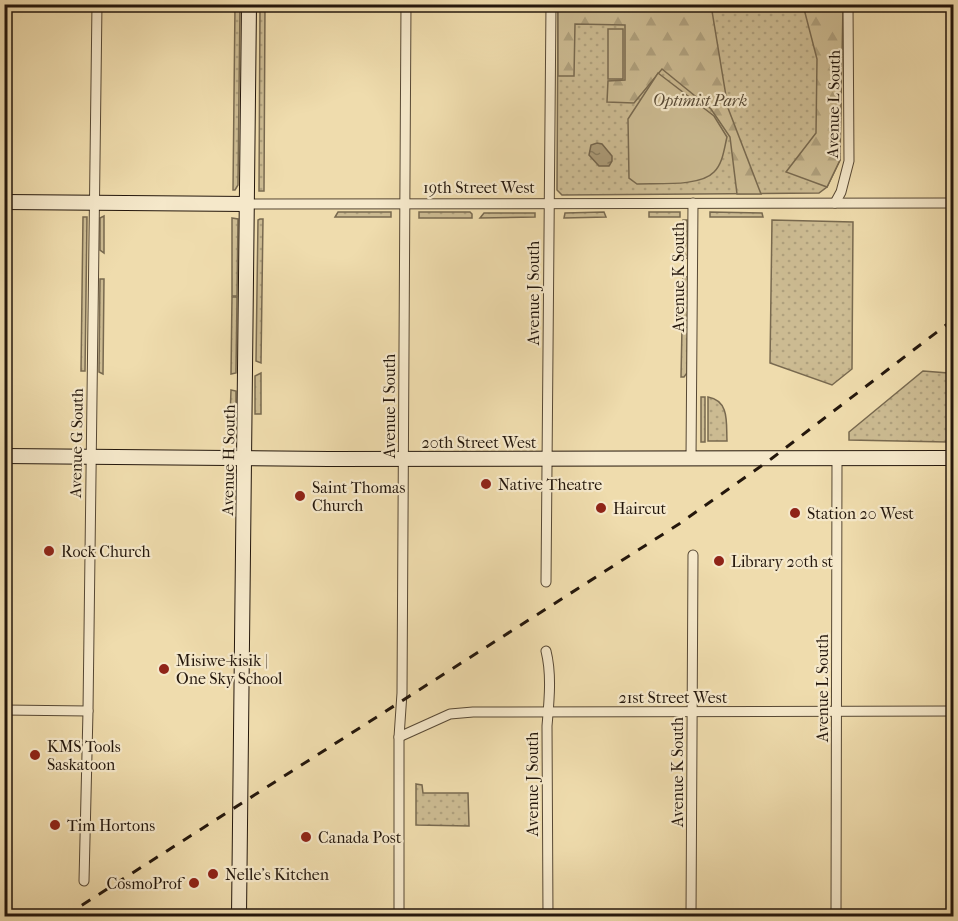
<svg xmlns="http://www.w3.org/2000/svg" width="958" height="921" font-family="'IM FELL French Canon',serif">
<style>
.green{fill:url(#green-dots);stroke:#78694f;stroke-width:1.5}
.forest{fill:url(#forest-firs);stroke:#78694f;stroke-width:1.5}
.pitch{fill:#ccbb92;stroke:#78694f;stroke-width:1.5}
.water{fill:url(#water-ripples);stroke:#74654c;stroke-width:1.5}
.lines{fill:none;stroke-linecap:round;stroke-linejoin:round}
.street-casing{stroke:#574834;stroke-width:11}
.secondary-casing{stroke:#24170c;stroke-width:16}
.street{stroke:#f5e8ca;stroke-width:9}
.secondary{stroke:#f5e8ca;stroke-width:14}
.rail{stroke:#24170c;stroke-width:3;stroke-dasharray:10 10;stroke-linecap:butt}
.poi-dot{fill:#8f2418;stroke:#f5e8ca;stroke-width:2}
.labels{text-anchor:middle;stroke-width:4.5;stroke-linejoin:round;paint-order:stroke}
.park-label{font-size:16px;font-style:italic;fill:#564834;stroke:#f5e8ca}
.street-label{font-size:16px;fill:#24170c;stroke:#f5e8ca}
.poi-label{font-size:16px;fill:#24170c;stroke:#f5e8ca;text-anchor:start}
</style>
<defs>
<pattern id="green-dots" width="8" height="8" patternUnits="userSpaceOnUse" patternTransform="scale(1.5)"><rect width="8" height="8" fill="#ccbb92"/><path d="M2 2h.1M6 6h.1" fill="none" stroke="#afa07d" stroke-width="1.8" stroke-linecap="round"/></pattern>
<pattern id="forest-firs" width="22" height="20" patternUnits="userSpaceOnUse" patternTransform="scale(1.5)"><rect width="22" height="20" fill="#ccbb92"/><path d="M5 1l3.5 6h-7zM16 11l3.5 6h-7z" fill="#afa07d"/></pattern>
<pattern id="water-ripples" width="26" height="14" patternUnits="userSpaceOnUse" patternTransform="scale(1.5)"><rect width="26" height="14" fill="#aa9976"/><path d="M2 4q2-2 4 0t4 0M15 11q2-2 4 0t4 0" fill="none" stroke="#8a7c5f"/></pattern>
</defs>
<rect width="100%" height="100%" fill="#efdcad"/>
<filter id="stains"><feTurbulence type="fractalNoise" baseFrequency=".00333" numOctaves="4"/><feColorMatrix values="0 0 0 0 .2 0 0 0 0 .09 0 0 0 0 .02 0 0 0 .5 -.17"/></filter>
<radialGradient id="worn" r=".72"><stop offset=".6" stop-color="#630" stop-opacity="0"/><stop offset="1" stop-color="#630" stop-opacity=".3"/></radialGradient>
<g class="green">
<path d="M240,4L238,185L235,190H233L235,5Z"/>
<path d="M265,4L264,191H259L260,5Z"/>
<path d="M558,5H842L840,160L827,187L819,193L562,195L557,190Z"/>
<path d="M338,212H391V217H335Z"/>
<path d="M419,212H470L472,214V218H419Z"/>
<path d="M604,212L606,217L564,218L565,213Z"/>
<rect x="649" y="212" width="31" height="5"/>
<path d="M710,212L762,213L763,217H710Z"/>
<path d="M484,213H535V217L480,218Z"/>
<path d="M104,216V253L100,250V218Z"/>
<path d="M83,217H87L85,371H81Z"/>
<path d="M232,218L238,219L237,296H232Z"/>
<path d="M260,219H263L261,363L256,361L258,220Z"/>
<path d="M683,220H687L688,258L683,259Z"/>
<path d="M772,220L853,222L852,369L832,385L770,363Z"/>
<path d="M683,276L688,277L687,373L684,377H681Z"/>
<path d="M100,279H104L103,374L99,372Z"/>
<path d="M232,297H237L236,373L231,374Z"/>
<path d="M923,371L948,373L947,442L849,440V432Z"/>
<path d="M261,373V414H255V376Z"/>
<path d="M231,390L236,391V415L230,418Z"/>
<rect x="701" y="397" width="4" height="45"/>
<path d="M708,397C730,401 726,423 727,441H708Z"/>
<path d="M416,784L422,785L423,793H468L469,826L416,825Z"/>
</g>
<g class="forest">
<path d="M558,5H711L728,108L761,194H737L730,137L711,109L662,69L634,103L607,102L608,81L625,80V25L575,24L574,76H558Z"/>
<path d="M803,5L842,4L843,6L840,160L827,187L786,172L816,133L817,59Z"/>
</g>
<g class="pitch">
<rect x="608" y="29" width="15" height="50"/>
<path d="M658,73L714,116L727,137C724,149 723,163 714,172C700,187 657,183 637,184L629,178L628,119Z"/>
</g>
<path class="water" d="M597,143L602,144L612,156V161L609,166H599L589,155L591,145Z"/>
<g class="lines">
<defs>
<g id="street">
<path d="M835,203L841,192L849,161L848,4"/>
<path d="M247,204L954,203"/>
<path d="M691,459L693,203"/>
<path d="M546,582L551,4"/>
<path d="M546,651C552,675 549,702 547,726L548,916"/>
<path d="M4,710L88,711"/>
<path d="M399,737L450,714L473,712L954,711"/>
<path d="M84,881L88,711L97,4"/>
<path d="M399,916V737L402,693L406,4"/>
<path d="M691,916L693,555"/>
<path d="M836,916L837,459"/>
</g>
<g id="secondary">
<path d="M4,202L247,204"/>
<path d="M4,456L329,459L954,458"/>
<path d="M239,916L249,4"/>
</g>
</defs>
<use href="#street" class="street-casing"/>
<use href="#secondary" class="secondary-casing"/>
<use href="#street" class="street"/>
<use href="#secondary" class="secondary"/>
<path class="rail" d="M65,916L679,524L771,459L954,319"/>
</g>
<g class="poi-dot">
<circle cx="486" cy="484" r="6"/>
<circle cx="300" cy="496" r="6"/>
<circle cx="601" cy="508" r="6"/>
<circle cx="795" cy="513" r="6"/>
<circle cx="49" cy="551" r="6"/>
<circle cx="719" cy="561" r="6"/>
<circle cx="164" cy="669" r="6"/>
<circle cx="35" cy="755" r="6"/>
<circle cx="55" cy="825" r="6"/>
<circle cx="306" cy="837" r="6"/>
<circle cx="213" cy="874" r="6"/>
<circle cx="194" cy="883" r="6"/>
</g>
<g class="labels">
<g class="park-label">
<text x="700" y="106">Optimist Park</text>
</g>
<g class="street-label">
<text transform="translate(833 104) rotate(-89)" y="6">Avenue L South</text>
<text x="479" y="193">19th Street West</text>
<text transform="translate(678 277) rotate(-90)" y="6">Avenue K South</text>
<text transform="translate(533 293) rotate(-90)" y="6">Avenue J South</text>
<text transform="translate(389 406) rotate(-90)" y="6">Avenue I South</text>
<text x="479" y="448">20th Street West</text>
<text transform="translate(76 443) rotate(-89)" y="6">Avenue G South</text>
<text transform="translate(228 460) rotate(-89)" y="6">Avenue H South</text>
<text transform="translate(822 688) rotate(-90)" y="6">Avenue L South</text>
<text x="673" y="703">21st Street West</text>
<text transform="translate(677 772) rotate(-90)" y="6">Avenue K South</text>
<text transform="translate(532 784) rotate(-90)" y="6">Avenue J South</text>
</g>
<g class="poi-label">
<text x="498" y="490">Native Theatre</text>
<text x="312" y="493">Saint Thomas<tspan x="312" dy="18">Church</tspan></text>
<text x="613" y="514">Haircut</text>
<text x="807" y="519">Station 20 West</text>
<text x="61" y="557">Rock Church</text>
<text x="731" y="567">Library 20th st</text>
<text x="176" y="666">Misiwe-kisik |<tspan x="176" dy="18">One Sky School</tspan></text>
<text x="47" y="752">KMS Tools<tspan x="47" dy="18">Saskatoon</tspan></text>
<text x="67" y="831">Tim Hortons</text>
<text x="318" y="843">Canada Post</text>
<text x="225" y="880">Nelle's Kitchen</text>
<text x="182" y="889" text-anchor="end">CosmoProf</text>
</g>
</g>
<rect width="958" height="921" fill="none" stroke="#efdcad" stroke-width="24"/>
<rect x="6" y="6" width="946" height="909" fill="none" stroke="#24170c" stroke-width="3"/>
<rect x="12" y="12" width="934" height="897" fill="none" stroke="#24170c" stroke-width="1.5"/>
<rect width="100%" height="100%" filter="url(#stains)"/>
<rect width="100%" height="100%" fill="url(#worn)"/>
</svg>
